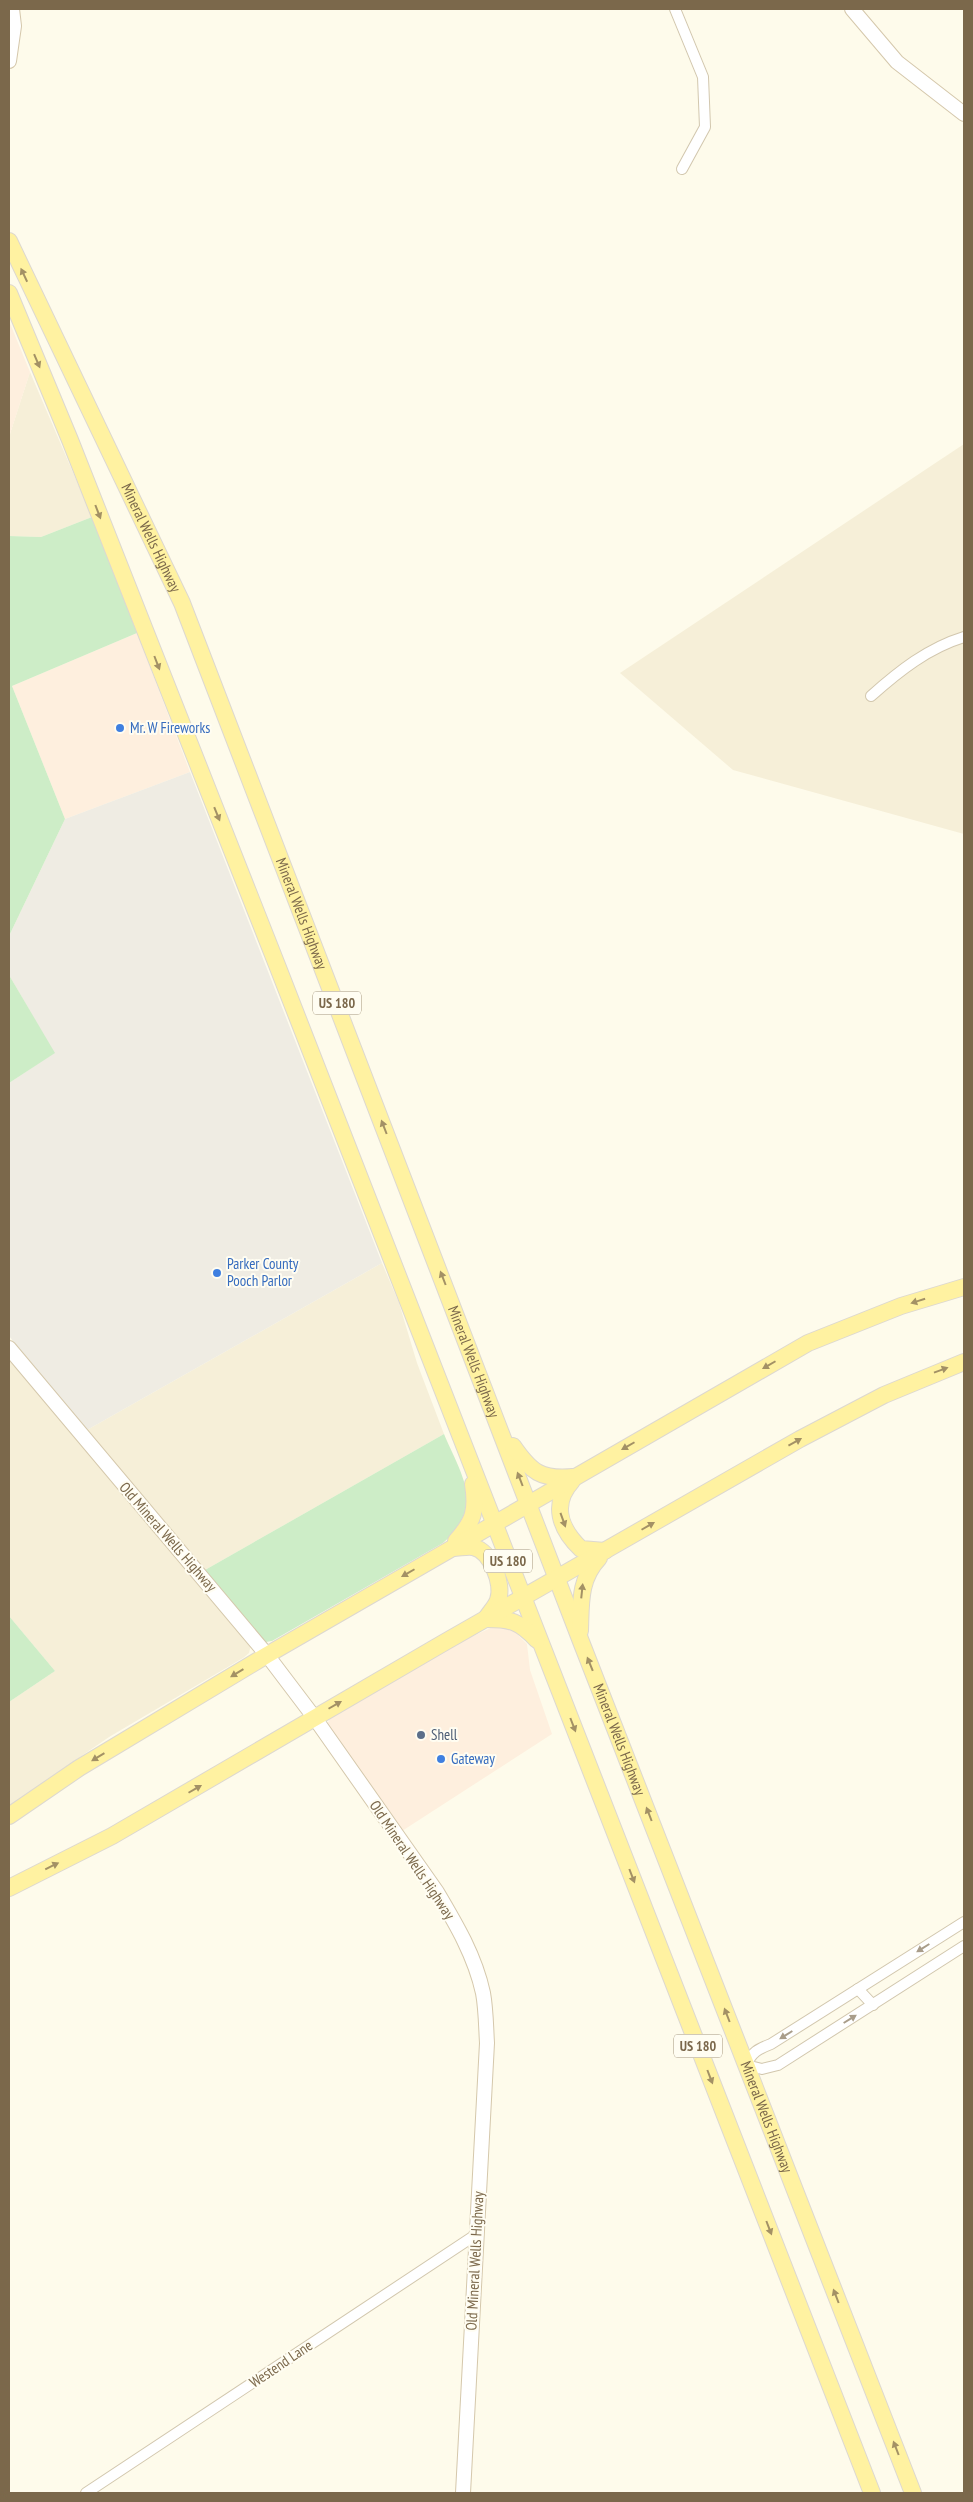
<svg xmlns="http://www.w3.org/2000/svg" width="973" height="2502" font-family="'PT Sans Narrow',sans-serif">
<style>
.residential{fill:#f6efd8}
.commercial{fill:#feefde}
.industrial{fill:#efece3}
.green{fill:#cdedc7}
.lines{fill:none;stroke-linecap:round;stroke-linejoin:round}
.street-casing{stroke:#d2c7ae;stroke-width:12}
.secondary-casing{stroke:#d5c8ac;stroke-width:16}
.primary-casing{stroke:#ddd8d0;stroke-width:18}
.street{stroke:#fff;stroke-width:10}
.secondary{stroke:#fff;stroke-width:14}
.primary{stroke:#fff2a1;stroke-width:16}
.oneway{fill:#a39165}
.oneway2{fill:#a99d8a}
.shop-dot{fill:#3f7fe0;stroke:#fffdf2;stroke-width:2}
.service-dot{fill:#5c6f8a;stroke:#fffdf2;stroke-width:2}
.labels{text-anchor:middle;stroke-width:4;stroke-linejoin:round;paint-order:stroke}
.shield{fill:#fffdf2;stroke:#a3957d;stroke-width:1}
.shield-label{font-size:14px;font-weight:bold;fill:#7b684b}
.street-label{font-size:15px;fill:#7b684b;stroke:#fffdf2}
.shop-label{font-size:15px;fill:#366cbe;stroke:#fffdf2;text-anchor:start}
.service-label{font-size:15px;fill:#4e5e75;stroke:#fffdf2;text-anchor:start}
</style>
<rect width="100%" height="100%" fill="#fefbeb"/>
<g class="residential">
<path d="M30,372L92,517L41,537L9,536V437Z"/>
<path d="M964,444V834L733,770L620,673Z"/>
<path d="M382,1263L399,1303L417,1363L444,1434L205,1570L87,1430Z"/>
<path d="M9,1353L251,1645L249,1653L243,1658L109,1737L9,1806V1702L55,1671L9,1616Z"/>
</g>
<g class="commercial">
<path d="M9,321L30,372L9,437Z"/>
<path d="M137,633L190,772L65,819L12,686Z"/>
<path d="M495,1626L513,1630L527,1644L530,1670L552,1734L402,1831L327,1724L335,1711L449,1647Z"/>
</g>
<path class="industrial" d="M190,772L382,1263L87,1430L9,1336V1083L54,1053L9,975V936L65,819Z"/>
<g class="green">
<path d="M92,517L137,633L12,686L65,819L9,936V536L41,537Z"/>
<path d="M9,975L55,1053L9,1083Z"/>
<path d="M444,1434C454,1459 481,1501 460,1527C455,1533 448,1538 443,1543L272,1641L266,1642L259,1639L205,1570Z"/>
<path d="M9,1616L55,1671L9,1702Z"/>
</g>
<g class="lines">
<defs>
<g id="street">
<path d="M675,9L703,77L705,127L682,169"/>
<path d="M871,696C899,671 928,648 964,637"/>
<path d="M964,1922L771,2044C758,2049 752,2052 746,2065L762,2069L778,2065L964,1946"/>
<path d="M858,1989L873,2005"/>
<path d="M86,2493L477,2234"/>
</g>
<g id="secondary">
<path d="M852,9L897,62L964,114"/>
<path d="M9,61L14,26L12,9"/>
<path d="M9,1348L267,1655L314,1717L437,1892C456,1924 475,1956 483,1993C486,2009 486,2027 487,2043L463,2493"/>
</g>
<g id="primary">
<path id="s1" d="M9,241L182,603L580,1639L913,2493"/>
<path d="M9,293L70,440L277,965L872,2493"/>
<path d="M513,1446C531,1472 541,1480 573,1477"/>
<path d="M572,1481C551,1504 560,1529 581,1549L605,1551"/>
<path d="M456,1541C474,1521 477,1510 473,1484"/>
<path d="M453,1548C459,1548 467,1546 473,1547C491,1551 504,1584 498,1600C496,1606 491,1611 487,1617"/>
<path d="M486,1619C511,1619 519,1621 537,1640"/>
<path d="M580,1631C581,1603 579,1579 599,1558"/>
<path d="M9,1816L79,1768L267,1655L808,1343L901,1306L964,1287"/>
<path d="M9,1888L112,1836L445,1642L800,1439L884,1395L964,1362"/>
</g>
</defs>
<use href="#street" class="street-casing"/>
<use href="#secondary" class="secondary-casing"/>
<use href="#primary" class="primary-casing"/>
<use href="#street" class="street"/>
<use href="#secondary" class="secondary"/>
<use href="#primary" class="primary"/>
</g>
<defs><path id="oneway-solid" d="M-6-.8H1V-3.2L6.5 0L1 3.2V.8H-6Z" transform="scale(1.25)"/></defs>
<g class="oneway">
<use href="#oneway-solid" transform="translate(24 275) rotate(-115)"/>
<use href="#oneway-solid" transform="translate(37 361) rotate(67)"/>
<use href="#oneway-solid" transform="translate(98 512) rotate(69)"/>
<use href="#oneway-solid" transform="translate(157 663) rotate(69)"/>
<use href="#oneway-solid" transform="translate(217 814) rotate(68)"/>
<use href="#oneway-solid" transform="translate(384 1127) rotate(-111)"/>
<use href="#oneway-solid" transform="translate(443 1278) rotate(-111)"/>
<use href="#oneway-solid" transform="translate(918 1301) rotate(162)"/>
<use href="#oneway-solid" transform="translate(769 1365) rotate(150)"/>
<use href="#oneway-solid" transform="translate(941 1370) rotate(-20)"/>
<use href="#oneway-solid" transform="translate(795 1442) rotate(-29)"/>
<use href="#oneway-solid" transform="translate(628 1446) rotate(150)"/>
<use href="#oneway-solid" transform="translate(520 1479) rotate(-111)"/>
<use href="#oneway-solid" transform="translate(563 1520) rotate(70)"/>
<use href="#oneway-solid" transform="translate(648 1526) rotate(-30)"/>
<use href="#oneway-solid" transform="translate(408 1573) rotate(150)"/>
<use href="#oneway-solid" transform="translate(582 1591) rotate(-84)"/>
<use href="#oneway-solid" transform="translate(590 1664) rotate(-112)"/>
<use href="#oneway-solid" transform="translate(237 1673) rotate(149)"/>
<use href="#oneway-solid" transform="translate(335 1705) rotate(-30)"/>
<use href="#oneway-solid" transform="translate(573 1725) rotate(69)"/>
<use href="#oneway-solid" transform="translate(98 1757) rotate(149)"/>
<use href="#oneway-solid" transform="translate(195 1789) rotate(-30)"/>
<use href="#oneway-solid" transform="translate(649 1814) rotate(-111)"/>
<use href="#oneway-solid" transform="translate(52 1866) rotate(-26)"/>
<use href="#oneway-solid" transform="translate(632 1876) rotate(69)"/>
<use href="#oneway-solid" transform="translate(727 2015) rotate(-111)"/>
<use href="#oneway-solid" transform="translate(710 2077) rotate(69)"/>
<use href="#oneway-solid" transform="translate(769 2228) rotate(69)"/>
<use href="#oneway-solid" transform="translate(836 2296) rotate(-111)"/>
<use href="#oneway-solid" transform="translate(896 2448) rotate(-111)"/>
</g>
<g class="oneway2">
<use href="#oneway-solid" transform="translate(923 1948) rotate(148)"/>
<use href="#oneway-solid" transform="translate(850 2019) rotate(-32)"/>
<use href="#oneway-solid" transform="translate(786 2035) rotate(148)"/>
</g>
<g class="shop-dot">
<circle cx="120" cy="728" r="5"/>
<circle cx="217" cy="1273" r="5"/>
<circle cx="441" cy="1759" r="5"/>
</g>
<circle class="service-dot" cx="421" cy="1735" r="5"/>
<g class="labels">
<g class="shield">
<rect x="313" y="991.5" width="48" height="23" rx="4"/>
<rect x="484" y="1549.5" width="48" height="23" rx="4"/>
<rect x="674" y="2034.5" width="48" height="23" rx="4"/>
</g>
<g class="shield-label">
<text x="337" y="1008">US 180</text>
<text x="508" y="1566">US 180</text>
<text x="698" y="2051">US 180</text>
</g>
<g class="street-label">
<text dy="5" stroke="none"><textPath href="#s1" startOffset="329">Mineral Wells Highway</textPath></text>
<text dy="5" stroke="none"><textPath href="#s1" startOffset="734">Mineral Wells Highway</textPath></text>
<text dy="5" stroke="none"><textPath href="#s1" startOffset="1214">Mineral Wells Highway</textPath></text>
<text transform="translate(168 1537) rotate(49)" y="5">Old Mineral Wells Highway</text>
<text dy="5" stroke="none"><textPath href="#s1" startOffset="1619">Mineral Wells Highway</textPath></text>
<text transform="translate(412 1860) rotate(56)" y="5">Old Mineral Wells Highway</text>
<text dy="5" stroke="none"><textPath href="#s1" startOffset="2024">Mineral Wells Highway</textPath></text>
<text transform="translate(475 2261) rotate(-87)" y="5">Old Mineral Wells Highway</text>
<text transform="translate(281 2364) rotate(-34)" y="5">Westend Lane</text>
</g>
<g class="shop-label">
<text x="130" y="733">Mr. W Fireworks</text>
<text x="227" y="1269">Parker County<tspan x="227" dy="17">Pooch Parlor</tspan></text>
<text x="451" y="1764">Gateway</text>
</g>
<g class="service-label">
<text x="431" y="1740">Shell</text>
</g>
</g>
<rect width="973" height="2502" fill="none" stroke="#7b684b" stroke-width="20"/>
</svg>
